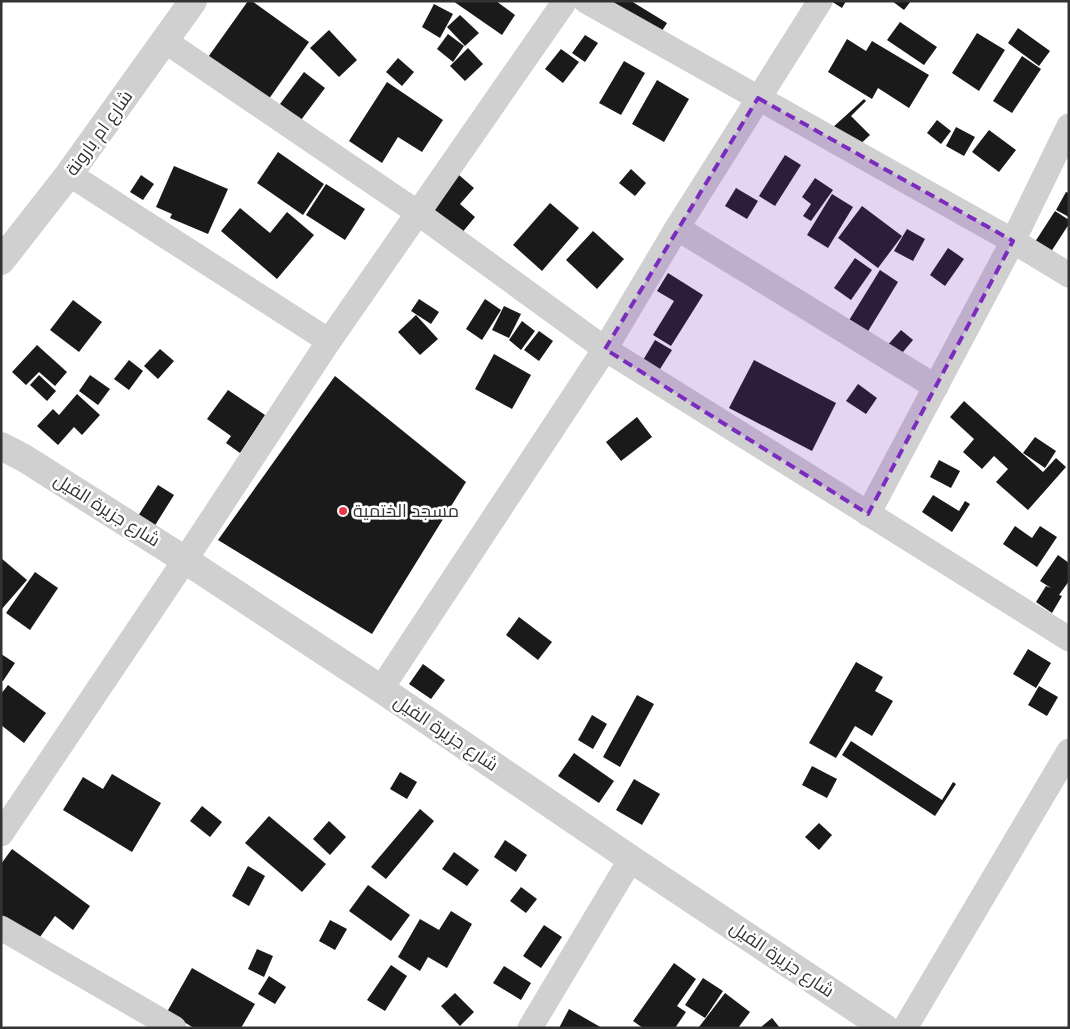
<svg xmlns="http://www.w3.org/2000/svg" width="1070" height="1029" font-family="Mulish,Cairo,sans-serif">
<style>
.building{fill:#1a1a1a}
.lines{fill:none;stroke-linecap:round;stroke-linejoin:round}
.minor{stroke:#d0d0d0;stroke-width:25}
.tertiary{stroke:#d0d0d0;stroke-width:28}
.marked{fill:#7b2cbf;fill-opacity:0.2;stroke:#7b2cbf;stroke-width:4;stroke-dasharray:10 6;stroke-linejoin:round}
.poi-dot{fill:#e63946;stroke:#fff;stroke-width:2}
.labels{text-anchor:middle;stroke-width:5;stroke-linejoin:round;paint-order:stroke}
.street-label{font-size:18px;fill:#333;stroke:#fff}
.poi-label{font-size:18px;fill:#333;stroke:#fff;text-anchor:start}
</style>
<rect width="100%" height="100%" fill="#fff"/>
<g class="building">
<path d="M248,1H252L309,42L266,103L206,60Z"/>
<path d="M453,1H496L515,15L502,35Z"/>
<path d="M589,1H631L667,23L655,42Z"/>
<path d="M831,1H846L842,8Z"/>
<path d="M892,1H911L904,10Z"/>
<path d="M434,4L453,14L440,38L422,27Z"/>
<path d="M460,15L479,33L465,46L447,27Z"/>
<path d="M900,22L937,47L924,65L887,40Z"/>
<path d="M1018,28L1050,51L1039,66L1008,43Z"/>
<path d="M329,30L357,60L339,77L310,48Z"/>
<path d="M977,33L1005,50L979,91L952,73Z"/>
<path d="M448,34L464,46L453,62L437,49Z"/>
<path d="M585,35L598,43L585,62L572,53Z"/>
<path d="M847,39L866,51L872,41L929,75L909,108L878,88L872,99L828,72Z"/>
<path d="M468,48L483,64L465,81L450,66Z"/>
<path d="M561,49L579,62L563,83L545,69Z"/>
<path d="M1022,56L1041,69L1012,113L993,101Z"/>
<path d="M398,58L414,72L402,86L386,72Z"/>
<path d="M624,61L645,73L621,115L599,103Z"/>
<path d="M304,72L325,88L301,120L280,104Z"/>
<path d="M657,80L689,99L664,142L632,124Z"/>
<path d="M387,82L443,120L422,152L398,137L382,163L349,141Z"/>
<path d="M864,99L866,101L851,116L870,135L852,152L831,129Z"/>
<path d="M937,120L951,131L941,144L927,133Z"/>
<path d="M956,127L975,137L964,156L946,146Z"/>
<path d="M989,130L1016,150L999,172L972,152Z"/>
<path d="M278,152L324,184L303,215L257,183Z"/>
<path d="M785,155L801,165L775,206L759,196Z"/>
<path d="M174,166L228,189L208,234L170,218L172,214L156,207Z"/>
<path d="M631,169L646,183L635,196L619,183Z"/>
<path d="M141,175L154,184L143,200L130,192Z"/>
<path d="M459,175L474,188L460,204L475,217L461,234L431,208Z"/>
<path d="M815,178L833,190L811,221L803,216L811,204L802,197Z"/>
<path d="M326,184L365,209L345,240L306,215Z"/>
<path d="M736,188L758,201L747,219L725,206Z"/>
<path d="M1066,192L1069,193V217L1056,210Z"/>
<path d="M832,194L853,207L828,248L807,235Z"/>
<path d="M550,203L579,228L542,271L513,245Z"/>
<path d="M862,206L902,236L878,268L838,238Z"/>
<path d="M240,208L270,233L287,212L314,235L277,279L221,231Z"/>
<path d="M1055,211L1069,220V224L1047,258L1031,248Z"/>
<path d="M907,229L925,239L913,261L894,251Z"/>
<path d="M593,231L624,259L597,289L566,260Z"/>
<path d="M948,248L964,259L945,286L930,275Z"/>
<path d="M855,258L872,270L851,300L834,288Z"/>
<path d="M880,270L898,282L867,333L848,322Z"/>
<path d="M668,273L703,295L671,346L653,335L674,301L657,291Z"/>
<path d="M419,299L439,312L431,324L411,311Z"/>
<path d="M485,299L501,310L482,340L466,329Z"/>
<path d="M73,300L102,322L79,352L50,330Z"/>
<path d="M504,306L521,314L509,338L492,330Z"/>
<path d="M416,315L438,339L420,355L398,332Z"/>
<path d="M522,321L535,331L521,350L509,340Z"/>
<path d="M901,330L913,340L897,359L885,348Z"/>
<path d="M539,331L553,341L539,361L524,350Z"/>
<path d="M655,340L672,350L655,377L639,367Z"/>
<path d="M37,345L67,372L55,386L39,372L26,385L12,372Z"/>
<path d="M160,349L174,361L158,379L144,366Z"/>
<path d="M494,354L531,375L512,409L475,389Z"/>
<path d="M129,360L143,371L129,390L114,379Z"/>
<path d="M754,360L836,403L812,451L729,408Z"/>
<path d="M39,375L56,391L47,401L30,385Z"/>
<path d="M90,375L110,389L98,405L79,391Z"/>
<path d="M335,376L466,482L372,634L218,540Z"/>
<path d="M858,384L877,398L866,414L846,401Z"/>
<path d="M228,390L265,415L240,453L226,443L231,436L207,419Z"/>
<path d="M77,394L100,415L82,435L74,427L58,445L37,426L53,409L59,415Z"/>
<path d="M964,401L1043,472L1056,458L1066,467L1028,510L996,482L1008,469L994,456L982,469L963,452L974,439L950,417Z"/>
<path d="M637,417L652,437L621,461L606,442Z"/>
<path d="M1035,437L1056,451L1045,468L1023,453Z"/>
<path d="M939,460L960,471L951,488L930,477Z"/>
<path d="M158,485L174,495L154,527L138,516Z"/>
<path d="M933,495L959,511L965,501L970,504L952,532L922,512Z"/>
<path d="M1015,526L1032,538L1040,526L1057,537L1037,567L1003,544Z"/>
<path d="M1058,555L1069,563V581L1059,595L1062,596L1052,613L1036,602L1046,586L1051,588L1040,581Z"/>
<path d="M1,558L27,580L1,610Z"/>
<path d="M35,572L58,588L30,630L6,613Z"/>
<path d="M519,617L552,642L538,660L506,635Z"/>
<path d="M1028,649L1051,663L1036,688L1013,674Z"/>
<path d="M1,654L15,663L3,681L1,680Z"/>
<path d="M856,662L883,677L875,691L893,701L872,736L855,726L836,758L809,743Z"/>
<path d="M423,664L445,680L431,699L409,684Z"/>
<path d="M8,685L46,713L24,743L1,725V694Z"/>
<path d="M1039,686L1058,697L1047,716L1028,705Z"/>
<path d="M637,695L654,704L620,767L603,757Z"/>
<path d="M592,715L607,724L593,749L578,740Z"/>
<path d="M851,741L942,800L953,782L956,784L935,816L842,755Z"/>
<path d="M574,753L614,781L599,803L558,776Z"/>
<path d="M812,766L837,779L827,798L802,785Z"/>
<path d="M400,772L417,782L407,799L390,789Z"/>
<path d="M112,774L161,803L132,852L63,810L83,777L103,789Z"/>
<path d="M634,779L660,794L642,825L616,810Z"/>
<path d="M202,806L222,822L210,837L190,821Z"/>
<path d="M420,809L434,821L386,879L371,867Z"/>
<path d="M269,816L326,864L302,892L245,843Z"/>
<path d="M329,821L346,837L330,855L313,839Z"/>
<path d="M819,823L832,835L819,850L805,837Z"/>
<path d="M505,840L527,855L516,872L494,857Z"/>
<path d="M12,849L90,906L73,930L55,916L35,944L1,920V864Z"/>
<path d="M454,852L479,870L467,886L442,869Z"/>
<path d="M248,866L265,876L249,906L232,896Z"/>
<path d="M368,885L410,915L391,941L349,911Z"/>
<path d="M521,887L537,899L526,913L510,901Z"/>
<path d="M451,911L472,924L447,968L428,957L420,971L398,957L420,919L439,930Z"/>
<path d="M330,920L347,929L335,950L319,941Z"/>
<path d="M544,925L562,937L541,968L523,956Z"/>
<path d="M257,949L273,956L264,977L248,969Z"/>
<path d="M674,963L696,979L677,1006L686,1012L675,1028H643L633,1021Z"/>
<path d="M391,965L407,976L385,1011L367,1000Z"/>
<path d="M504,966L531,983L521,1000L493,983Z"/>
<path d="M192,968L255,1004L241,1028H194L167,1012Z"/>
<path d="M269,976L286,987L275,1004L258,994Z"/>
<path d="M703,978L723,991L705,1018L685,1005Z"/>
<path d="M455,993L474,1012L460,1026L441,1006Z"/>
<path d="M725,993L750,1012L738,1028H700L699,1027Z"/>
<path d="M569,1009L602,1028H559Z"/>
<path d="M772,1018L780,1028H760Z"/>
</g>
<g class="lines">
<g class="minor">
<path d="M586,1L1013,241L1069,275"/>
<path d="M165,41L418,213L605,349L1069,639"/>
<path d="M69,174L329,341"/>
<path d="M677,228L936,387"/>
<path d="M868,514L1013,241L1069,126"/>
<path d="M381,689L605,349L677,228L820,1"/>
<path d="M1,834L185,560L329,341L565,1"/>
<path d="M1,928L174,1028"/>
<path d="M530,1028L631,859"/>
<path d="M905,1028L1069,751"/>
</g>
<g class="tertiary">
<path d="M1,261L69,174L193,1"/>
<path d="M1,446L24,458L185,560L381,689L631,859L885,1028"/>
</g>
</g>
<path class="marked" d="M758,98L1013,241L868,514L605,349Z"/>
<circle class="poi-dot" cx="343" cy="511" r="5"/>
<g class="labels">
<g class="street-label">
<text transform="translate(99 133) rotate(-54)" y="6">شارع ام بارونة</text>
<text transform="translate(107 510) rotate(32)" y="6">شارع جزيرة الفيل</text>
<text transform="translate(446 733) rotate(34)" y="6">شارع جزيرة الفيل</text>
<text transform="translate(782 959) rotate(34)" y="6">شارع جزيرة الفيل</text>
</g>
<g class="poi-label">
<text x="353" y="517">مسجد الختمية</text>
</g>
</g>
<rect width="1070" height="1029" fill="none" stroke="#333333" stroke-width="5"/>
</svg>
